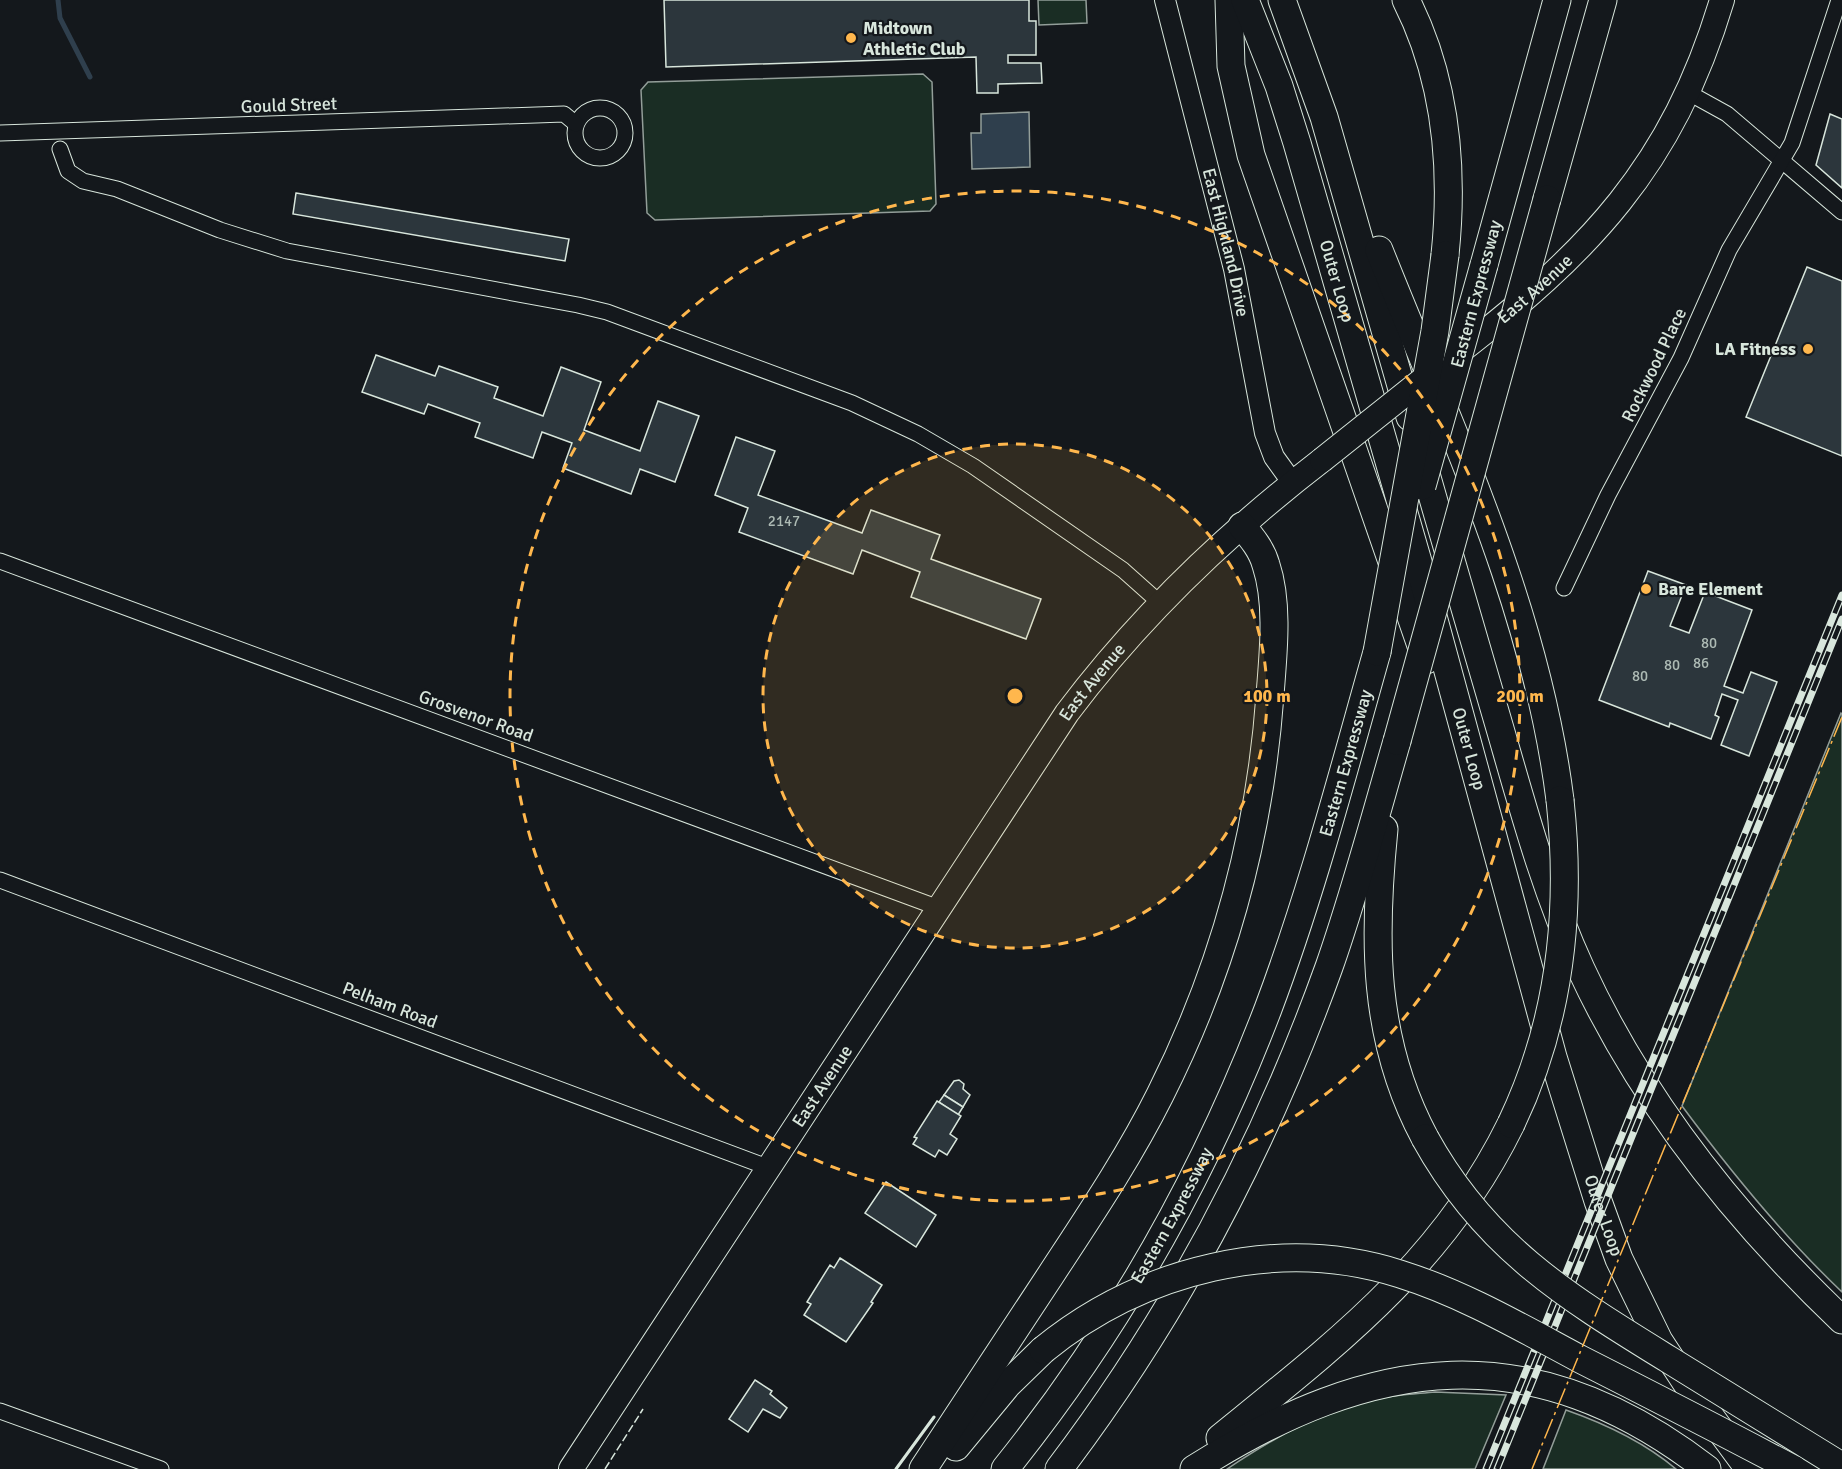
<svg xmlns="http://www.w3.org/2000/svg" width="1842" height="1469" font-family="Signika,sans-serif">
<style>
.green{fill:#1a2d24;stroke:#939e99;stroke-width:1.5}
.water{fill:#2f3f4d;stroke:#939e99;stroke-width:1.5}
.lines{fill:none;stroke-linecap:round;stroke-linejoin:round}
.stream{stroke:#2f3f4d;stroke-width:5}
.building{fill:#2c363c;stroke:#d8e6dc;stroke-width:1.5}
.minor-casing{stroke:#d8e6dc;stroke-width:17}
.tertiary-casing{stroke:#d8e6dc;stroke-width:22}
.primary-casing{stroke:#d8e6dc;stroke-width:26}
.motorway-casing{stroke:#d8e6dc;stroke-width:29}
.minor{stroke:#14181c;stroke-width:15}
.tertiary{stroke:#14181c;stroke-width:20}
.primary{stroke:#14181c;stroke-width:24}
.motorway{stroke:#14181c;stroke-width:27}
.rail-casing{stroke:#d8e6dc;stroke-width:7}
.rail{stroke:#14181c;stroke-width:4.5;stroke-dasharray:14;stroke-linecap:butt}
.primary-bridge-casing{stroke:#d8e6dc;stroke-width:26;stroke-linecap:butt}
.motorway-bridge-casing{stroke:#d8e6dc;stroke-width:29;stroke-linecap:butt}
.primary-bridge{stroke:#14181c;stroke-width:24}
.motorway-bridge{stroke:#14181c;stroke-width:27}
.fence{stroke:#d8e6dc;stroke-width:1.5;stroke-dasharray:8 3;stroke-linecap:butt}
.wall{stroke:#d8e6dc;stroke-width:3}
.power{stroke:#ffb74d;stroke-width:1.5;stroke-dasharray:21 4.5 3 4.5;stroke-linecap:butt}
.ring{fill:none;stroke:#ffb74d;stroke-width:3;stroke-dasharray:10 8}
.poi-dot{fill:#ffb74d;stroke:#14181c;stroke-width:2}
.labels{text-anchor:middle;stroke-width:4.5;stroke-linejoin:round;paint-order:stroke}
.number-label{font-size:15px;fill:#adbab4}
.poi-label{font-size:18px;font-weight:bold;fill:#d8e6dc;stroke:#14181c;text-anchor:start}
.street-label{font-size:18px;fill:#d8e6dc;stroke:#14181c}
.centre{fill:#ffb74d;stroke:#14181c;stroke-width:3}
.ring-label{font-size:18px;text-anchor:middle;font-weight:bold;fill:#ffb74d;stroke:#14181c;stroke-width:4.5;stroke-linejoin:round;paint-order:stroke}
</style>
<rect width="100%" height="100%" fill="#14181c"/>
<g class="green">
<path d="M1038,0H1086L1087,23L1039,25Z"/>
<path d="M923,74L932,82L936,204L930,211L655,220L647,213L641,90L648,82Z"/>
<path d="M1841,713L1842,714V1292C1782,1235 1731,1172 1682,1106Z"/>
<path d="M1435,1392L1506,1395L1475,1469H1227C1272,1439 1322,1410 1376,1399C1395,1395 1415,1394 1435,1392Z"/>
<path d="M1566,1410C1606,1424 1644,1442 1676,1469H1543Z"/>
</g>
<path class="water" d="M1029,112L1030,167L972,169L971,133H981V114Z"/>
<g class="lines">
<path class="stream" d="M58,0L60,18L90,77"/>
</g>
<g class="building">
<path d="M664,0H1029V21H1036V55H1008V63H1041L1042,83L998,84V93H977L976,57L666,67Z"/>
<path d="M1830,114L1842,119V188L1816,165Z"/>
<path d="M296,193L569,239L565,261L293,214Z"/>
<path d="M1807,267L1842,281V456L1746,417Z"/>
<path d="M376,355L435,376L439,366L498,387L494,398L543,416L561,367L601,382L584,430L640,451L658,401L699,416L675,482L640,469L631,494L563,468L572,443L542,432L533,458L475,437L480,423L428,404L424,414L362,392Z"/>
<path d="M736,437L775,451L758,495L862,533L871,510L940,535L931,559L1041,599L1026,639L911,597L920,572L862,550L853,574L739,532L748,508L715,495Z"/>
<path d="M1648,571L1686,585L1670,626L1689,633L1705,592L1752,610L1724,686L1743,693L1751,672L1777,682L1749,756L1721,745L1738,700L1722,694L1715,715L1719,717L1711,739L1670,723L1669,727L1599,700Z"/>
<path d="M959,1080L964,1084L963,1089L970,1095L963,1107L944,1095L954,1081Z"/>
<path d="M944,1095L963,1107L958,1115L939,1102Z"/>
<path d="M937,1101L961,1116L950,1134L957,1139L947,1155L939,1150L935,1157L913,1144L917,1138L914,1137Z"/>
<path d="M886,1182L936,1215L916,1247L865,1213Z"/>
<path d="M840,1258L882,1285L871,1302L873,1303L846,1342L804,1315L811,1304L807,1302L830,1265L834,1268Z"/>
<path d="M755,1380L772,1391L770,1394L787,1408L780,1418L763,1409L748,1432L729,1419Z"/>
</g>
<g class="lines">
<defs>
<g id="minor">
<path d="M1689,93L1727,114L1842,212"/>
<circle cx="600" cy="133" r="25"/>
<path d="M0,133L564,114L576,124"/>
<path d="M60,149L68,171L83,181L117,189L220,230L287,251L578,305L607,312L852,403L918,434L973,466L1123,570L1160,603"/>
<path d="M0,561L939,908"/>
<path d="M1564,588L1608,495L1681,358L1729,250L1792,143L1839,0"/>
<path d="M0,880L767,1167"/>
<path d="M0,1411L161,1469"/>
</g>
<g id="tertiary">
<path id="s1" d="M1165,0L1234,269L1265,433L1274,457L1292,482"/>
</g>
<g id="primary">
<path id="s2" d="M1454,356C1589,252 1672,167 1722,0"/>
<path id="s3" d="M571,1469L1067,713C1140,616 1226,534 1322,460"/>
</g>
<g id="motorway">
<path d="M1229,0L1231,66L1251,155L1426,660"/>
<path id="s4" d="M1245,0L1279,86L1297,143L1421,572L1553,1057L1598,1201L1619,1259L1659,1341L1693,1393L1749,1469"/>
<path d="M1282,0L1324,117L1410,417"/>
<path d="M1406,0C1446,79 1454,168 1445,255"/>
<path d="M1547,199L1603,0"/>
<path d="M1379,250C1450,429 1536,607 1560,800"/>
<path d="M1484,265L1557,0"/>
<path d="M1422,460C1448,551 1475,642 1501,732C1524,812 1546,893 1581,969C1642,1101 1737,1220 1842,1320"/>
<path d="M1384,829C1373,938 1372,1039 1425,1138"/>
<path d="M1220,1438C1337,1343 1443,1263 1511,1124"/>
<path d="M956,1447L1008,1384L1043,1350"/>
<path d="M923,1469C966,1404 1009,1338 1052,1273C1090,1215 1129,1157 1160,1095C1223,970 1260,834 1270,695C1273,655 1279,604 1266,565C1262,550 1252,538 1242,526"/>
<path id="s5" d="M1005,1469C1116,1331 1205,1174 1268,1009C1312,892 1343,772 1377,652"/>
<path d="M1059,1469C1175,1316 1264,1148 1329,967C1355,893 1375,817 1397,741"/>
<path d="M1194,1469C1373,1355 1531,1333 1707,1469"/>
</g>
</defs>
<use href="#minor" class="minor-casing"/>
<use href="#tertiary" class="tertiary-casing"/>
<use href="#primary" class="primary-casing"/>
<use href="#motorway" class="motorway-casing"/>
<use href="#minor" class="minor"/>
<use href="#tertiary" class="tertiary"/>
<use href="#primary" class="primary"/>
<use href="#motorway" class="motorway"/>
<defs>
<g id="rail">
<path d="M1486,1469L1842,595"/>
<path d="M1497,1469L1842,619"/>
</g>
</defs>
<use href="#rail" class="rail-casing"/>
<use href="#rail" class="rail"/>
<defs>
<path id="primary-bridge" d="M1322,460L1435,370"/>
<g id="motorway-bridge">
<path d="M1422,486L1484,265"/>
<path d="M1377,652L1435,331L1445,255"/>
<path d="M1397,741L1547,199"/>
<path d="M1511,1124C1560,1022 1572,911 1560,800"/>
<path d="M1425,1138C1485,1247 1566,1296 1668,1359C1725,1394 1781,1429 1838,1464"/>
<path d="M1043,1350C1141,1270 1278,1235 1400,1274C1464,1294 1522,1328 1580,1359C1651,1395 1723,1432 1793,1469"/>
</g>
</defs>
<use href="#primary-bridge" class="primary-bridge-casing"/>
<use href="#motorway-bridge" class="motorway-bridge-casing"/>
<use href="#primary-bridge" class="primary-bridge"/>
<use href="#motorway-bridge" class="motorway-bridge"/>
<path class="fence" d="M605,1469L643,1409"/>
<path class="wall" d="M896,1469L934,1417"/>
<path class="power" d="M1532,1469L1842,717"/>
</g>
<circle cx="1015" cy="696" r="252" fill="#ffb74d" fill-opacity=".12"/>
<g class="ring">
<circle cx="1015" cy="696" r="252"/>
<circle cx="1015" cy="696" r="505"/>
</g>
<g class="poi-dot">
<circle cx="851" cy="38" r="6"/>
<circle cx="1808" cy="349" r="6"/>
<circle cx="1646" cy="589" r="6"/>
</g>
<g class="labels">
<g class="number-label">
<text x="784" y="526">2147</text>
<text x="1709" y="648">80</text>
<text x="1701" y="668">86</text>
<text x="1672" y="670">80</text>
<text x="1640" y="681">80</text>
</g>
<g class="poi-label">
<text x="863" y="34">Midtown<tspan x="863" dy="21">Athletic Club</tspan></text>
<text x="1796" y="355" text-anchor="end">LA Fitness</text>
<text x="1658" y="595">Bare Element</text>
</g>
<g class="street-label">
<text transform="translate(289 105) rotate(-2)" y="6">Gould Street</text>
<text dy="6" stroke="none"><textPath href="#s1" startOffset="250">East Highland Drive</textPath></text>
<text dy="6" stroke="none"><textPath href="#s4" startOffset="296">Outer Loop</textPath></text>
<text dy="6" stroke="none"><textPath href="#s2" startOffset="105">East Avenue</textPath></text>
<text transform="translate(1476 294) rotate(-75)" y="6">Eastern Expressway</text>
<text transform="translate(1654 365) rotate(-64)" y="6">Rockwood Place</text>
<text dy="6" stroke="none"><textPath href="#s3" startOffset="944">East Avenue</textPath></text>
<text transform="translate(476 716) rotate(20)" y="6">Grosvenor Road</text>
<text dy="6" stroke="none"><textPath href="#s4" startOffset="782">Outer Loop</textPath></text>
<text dy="6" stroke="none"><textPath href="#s5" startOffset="790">Eastern Expressway</textPath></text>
<text transform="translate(390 1005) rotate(21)" y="6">Pelham Road</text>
<text dy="6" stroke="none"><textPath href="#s3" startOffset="458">East Avenue</textPath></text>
<text dy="6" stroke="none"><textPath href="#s5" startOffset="304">Eastern Expressway</textPath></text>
<text dy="6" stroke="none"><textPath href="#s4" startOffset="1268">Outer Loop</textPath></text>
</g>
</g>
<circle cx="1015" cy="696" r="9" class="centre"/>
<g class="ring-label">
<text x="1267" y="702">100 m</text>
<text x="1520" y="702">200 m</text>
</g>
</svg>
